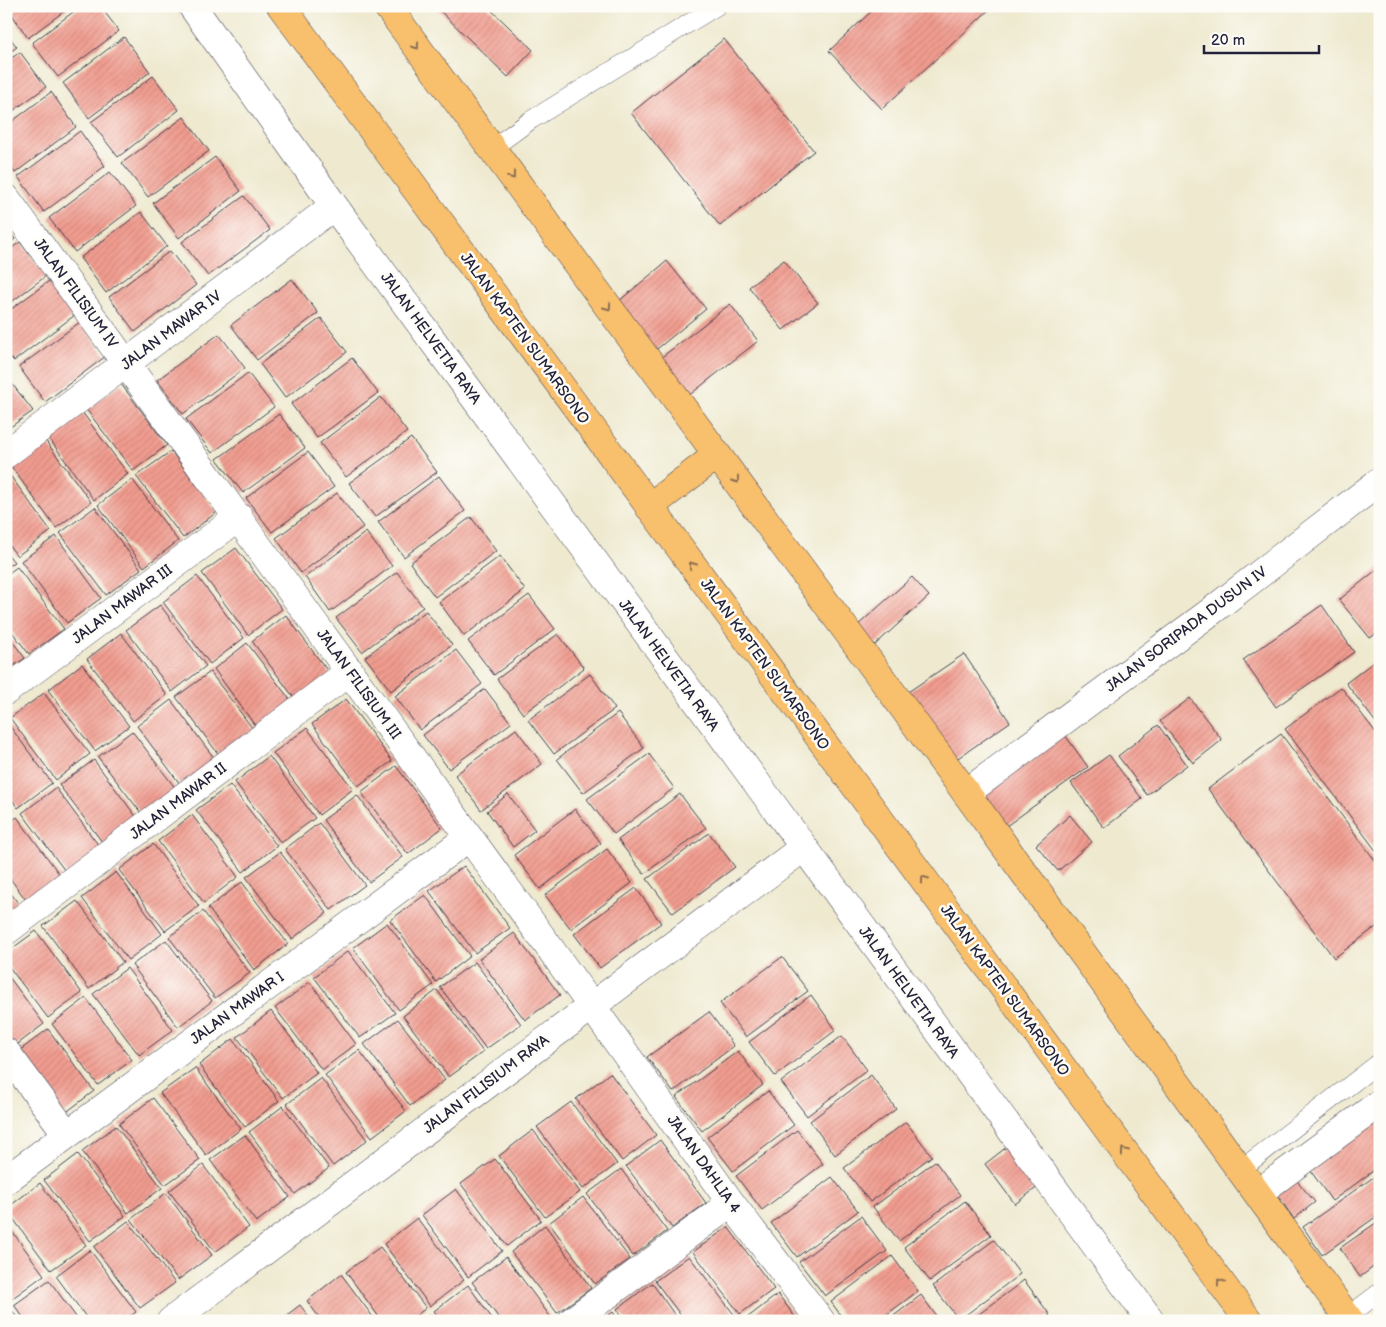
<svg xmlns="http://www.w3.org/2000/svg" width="1386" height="1327" font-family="'Balsamiq Sans',sans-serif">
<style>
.building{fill:url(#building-hatch)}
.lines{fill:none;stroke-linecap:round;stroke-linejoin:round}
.lane-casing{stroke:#414051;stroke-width:19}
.street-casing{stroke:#414051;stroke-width:29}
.highway-casing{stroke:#414051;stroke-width:29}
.lane{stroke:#fff;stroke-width:18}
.street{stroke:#fff;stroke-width:28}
.highway{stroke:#f8bf6c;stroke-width:28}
.oneway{stroke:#8d7054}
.labels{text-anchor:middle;stroke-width:5;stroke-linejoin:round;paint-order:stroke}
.street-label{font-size:15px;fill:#22223b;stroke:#fdfcf7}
</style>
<defs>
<pattern id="building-hatch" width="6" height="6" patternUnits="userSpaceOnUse" patternTransform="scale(1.25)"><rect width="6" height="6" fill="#f19c8f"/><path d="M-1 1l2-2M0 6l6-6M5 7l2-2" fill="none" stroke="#ce867c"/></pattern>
</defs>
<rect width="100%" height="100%" fill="#fdfcf7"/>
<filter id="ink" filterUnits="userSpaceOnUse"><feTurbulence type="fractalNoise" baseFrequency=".02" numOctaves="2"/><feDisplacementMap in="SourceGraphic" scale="10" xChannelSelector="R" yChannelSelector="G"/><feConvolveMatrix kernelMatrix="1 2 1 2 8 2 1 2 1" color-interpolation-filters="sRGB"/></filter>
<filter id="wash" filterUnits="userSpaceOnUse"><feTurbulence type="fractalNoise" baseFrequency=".0096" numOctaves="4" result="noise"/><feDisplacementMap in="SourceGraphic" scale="20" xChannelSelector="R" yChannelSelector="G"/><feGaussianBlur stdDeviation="1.12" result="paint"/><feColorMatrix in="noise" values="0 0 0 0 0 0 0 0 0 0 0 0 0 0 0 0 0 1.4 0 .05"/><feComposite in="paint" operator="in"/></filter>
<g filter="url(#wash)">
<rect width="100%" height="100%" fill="#eee9cf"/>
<g id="blocks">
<g class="building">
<path d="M6,6H71L28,38Z"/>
<path d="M81,6H100L119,31L58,77L32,43Z"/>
<path d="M435,6H487L533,50L508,77Z"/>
<path d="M877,6H993L882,109L829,51Z"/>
<path d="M6,33L17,47L6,55Z"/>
<path d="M124,37L150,72L89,118L63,83Z"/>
<path d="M724,39L814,151L720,226L631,113Z"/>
<path d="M20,52L46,87L6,116V62Z"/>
<path d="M153,76L179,110L118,157L91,122Z"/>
<path d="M51,92L76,127L15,173L6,161V126Z"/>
<path d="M184,117L209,151L148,197L122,163Z"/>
<path d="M80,131L105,166L44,212L18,177Z"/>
<path d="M215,157L241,191L179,238L153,203Z"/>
<path d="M110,172L136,206L75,252L49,218Z"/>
<path d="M244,196L270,230L208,276L182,242Z"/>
<path d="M141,212L167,246L106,293L80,258Z"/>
<path d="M6,227L15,239L6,246Z"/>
<path d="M20,242L46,276L6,306V252Z"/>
<path d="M170,251L196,285L135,332L109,297Z"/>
<path d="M784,260L818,303L783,330L749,287Z"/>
<path d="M667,261L706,309L652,353L613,306Z"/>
<path d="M292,279L318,313L257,360L231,325Z"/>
<path d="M49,281L75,315L14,361L6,352V313Z"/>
<path d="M730,304L758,341L687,397L658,360Z"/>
<path d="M321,318L347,352L285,398L260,364Z"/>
<path d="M80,322L106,356L45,402L19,367Z"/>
<path d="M219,334L245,368L183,414L157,380Z"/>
<path d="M352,358L378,393L317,438L291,404Z"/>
<path d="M248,373L274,407L212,453L186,419Z"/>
<path d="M6,376L33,411L6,430Z"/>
<path d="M121,384L167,445L133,471L86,409Z"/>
<path d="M381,397L407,432L346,477L320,443Z"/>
<path d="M82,412L128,474L94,500L48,437Z"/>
<path d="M279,414L305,448L243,493L217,459Z"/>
<path d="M411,438L437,472L375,517L349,483Z"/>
<path d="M45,440L91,502L56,528L10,465Z"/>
<path d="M171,451L217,512L183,538L136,476Z"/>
<path d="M308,452L334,487L272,532L246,498Z"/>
<path d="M6,470L51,531L17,556L6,541Z"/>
<path d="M439,476L465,511L404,557L378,522Z"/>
<path d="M132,479L178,541L144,567L98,505Z"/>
<path d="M337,493L363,527L301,573L276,538Z"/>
<path d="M95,507L141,569L106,595L60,533Z"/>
<path d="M471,517L496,551L435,597L410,563Z"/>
<path d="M366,532L392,566L330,612L305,577Z"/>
<path d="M56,536L101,598L67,623L21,561Z"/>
<path d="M236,548L282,609L248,635L202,573Z"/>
<path d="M6,552L14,562L6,567Z"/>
<path d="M500,556L525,590L464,636L439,602Z"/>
<path d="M17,567L64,629L29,654L6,624V575Z"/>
<path d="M1380,567V631L1370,638L1339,600Z"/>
<path d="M397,572L423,607L362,652L336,618Z"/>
<path d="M197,576L244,638L210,664L163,602Z"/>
<path d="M912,577L929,596L875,645L857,626Z"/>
<path d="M529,595L555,629L494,675L468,641Z"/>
<path d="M160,605L206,666L172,692L126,630Z"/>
<path d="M1322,605L1354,652L1276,707L1243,660Z"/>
<path d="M426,611L452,645L391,691L365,657Z"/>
<path d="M286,615L332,677L298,703L252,641Z"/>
<path d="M6,633L25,658L6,671Z"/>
<path d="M121,633L167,695L133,721L87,659Z"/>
<path d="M558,634L584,668L523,714L497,679Z"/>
<path d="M247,643L294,705L259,731L214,669Z"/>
<path d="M456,650L482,684L420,730L395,696Z"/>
<path d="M964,654L1010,722L955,760L908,692Z"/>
<path d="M1380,657V728L1346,683Z"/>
<path d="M82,664L129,726L95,751L48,690Z"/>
<path d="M210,672L256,733L222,759L176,697Z"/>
<path d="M590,674L615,709L554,754L528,720Z"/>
<path d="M1341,687L1380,738V856L1285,729Z"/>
<path d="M485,689L511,723L449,769L423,735Z"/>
<path d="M44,693L90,754L56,780L10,718Z"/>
<path d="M1190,698L1222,740L1193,763L1160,721Z"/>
<path d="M346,699L392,761L358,786L312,724Z"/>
<path d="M171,700L217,762L183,788L137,726Z"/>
<path d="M618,713L644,748L583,793L557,759Z"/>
<path d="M6,721L52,783L18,808L6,792Z"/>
<path d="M1158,725L1187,765L1147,795L1118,756Z"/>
<path d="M307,728L353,789L319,815L273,753Z"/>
<path d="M516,729L542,764L481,810L455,775Z"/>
<path d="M132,731L179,793L145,818L98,757Z"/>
<path d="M1062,731L1088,767L1002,829L977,793Z"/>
<path d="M1281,734L1380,867V924L1334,958L1208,789Z"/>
<path d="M649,754L674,788L614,834L587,799Z"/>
<path d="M1109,755L1142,799L1104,828L1071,783Z"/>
<path d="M269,756L315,818L281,843L235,782Z"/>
<path d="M94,760L140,822L106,847L59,785Z"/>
<path d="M396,766L442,828L408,854L361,792Z"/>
<path d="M230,785L277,846L243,872L196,810Z"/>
<path d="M56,788L102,850L68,875L22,813Z"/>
<path d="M508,794L535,830L513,847L487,811Z"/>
<path d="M680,794L706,828L644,874L618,840Z"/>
<path d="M357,795L403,857L369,882L323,820Z"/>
<path d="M6,802L13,811L6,817Z"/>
<path d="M575,809L601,843L540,889L514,855Z"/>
<path d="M192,815L238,877L204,903L158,841Z"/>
<path d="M1070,815L1092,842L1058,871L1036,845Z"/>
<path d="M17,817L63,879L29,904L6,873V825Z"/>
<path d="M319,823L365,885L331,910L285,849Z"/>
<path d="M709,833L735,867L673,913L647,879Z"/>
<path d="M153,844L199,906L165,931L119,870Z"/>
<path d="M607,849L632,883L571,929L545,895Z"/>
<path d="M280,852L327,913L292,939L246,877Z"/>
<path d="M464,866L510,928L475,953L429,891Z"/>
<path d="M116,872L162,934L128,960L82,898Z"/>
<path d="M242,882L288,944L254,970L208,908Z"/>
<path d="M6,887L22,908L6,920Z"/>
<path d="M636,888L661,923L600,968L574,934Z"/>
<path d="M425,895L470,956L436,982L390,920Z"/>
<path d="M77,901L123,962L89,989L43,926Z"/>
<path d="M203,911L250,973L215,998L169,937Z"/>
<path d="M387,923L433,985L399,1010L353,948Z"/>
<path d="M36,931L82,993L48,1018L6,963V953Z"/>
<path d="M514,933L560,995L525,1020L479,959Z"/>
<path d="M166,940L212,1001L178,1027L132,965Z"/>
<path d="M348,951L395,1013L360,1038L314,977Z"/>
<path d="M782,957L808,991L746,1037L720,1003Z"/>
<path d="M475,962L521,1024L486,1049L440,987Z"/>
<path d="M127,968L173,1030L139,1055L93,994Z"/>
<path d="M6,973L44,1024L10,1050L6,1045Z"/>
<path d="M310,982L356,1044L322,1070L275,1008Z"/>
<path d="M437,990L483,1052L449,1077L403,1016Z"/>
<path d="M811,995L836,1030L775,1076L749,1042Z"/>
<path d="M86,998L132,1060L98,1085L52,1024Z"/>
<path d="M271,1011L317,1073L283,1098L237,1037Z"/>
<path d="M709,1012L734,1046L673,1092L647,1057Z"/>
<path d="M398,1019L445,1080L410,1106L364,1044Z"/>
<path d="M48,1029L94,1091L60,1117L14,1055Z"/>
<path d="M842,1036L867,1070L807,1116L781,1082Z"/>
<path d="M233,1039L279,1101L245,1127L199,1065Z"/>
<path d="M359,1050L406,1111L372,1137L325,1075Z"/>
<path d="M738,1051L763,1085L702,1131L676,1097Z"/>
<path d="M195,1068L241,1129L206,1155L160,1093Z"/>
<path d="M610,1073L656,1135L622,1161L576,1099Z"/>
<path d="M871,1075L896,1109L835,1155L810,1121Z"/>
<path d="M321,1078L367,1140L333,1166L287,1104Z"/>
<path d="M768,1091L794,1125L733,1171L707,1137Z"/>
<path d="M153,1098L200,1160L165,1185L119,1124Z"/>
<path d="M571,1102L617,1164L583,1189L537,1127Z"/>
<path d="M283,1106L329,1168L295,1194L249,1132Z"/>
<path d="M1372,1114L1380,1124V1166L1332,1201L1305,1163Z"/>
<path d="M906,1122L932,1156L870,1202L844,1168Z"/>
<path d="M116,1126L162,1188L128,1213L82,1151Z"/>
<path d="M533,1130L580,1192L545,1217L499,1156Z"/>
<path d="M797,1130L823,1164L762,1210L736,1176Z"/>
<path d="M245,1135L290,1197L256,1222L210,1160Z"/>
<path d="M660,1140L706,1203L672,1228L626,1166Z"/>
<path d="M1008,1146L1039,1186L1015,1204L985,1164Z"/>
<path d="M78,1154L125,1216L90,1241L44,1180Z"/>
<path d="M495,1159L541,1220L507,1246L461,1184Z"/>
<path d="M935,1161L960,1195L899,1241L873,1207Z"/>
<path d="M203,1165L249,1227L215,1252L169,1191Z"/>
<path d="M621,1169L667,1231L633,1256L587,1194Z"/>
<path d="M1292,1175L1315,1202L1294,1219L1273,1189Z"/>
<path d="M1375,1176L1380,1183V1214L1322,1255L1303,1227Z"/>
<path d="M832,1177L858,1211L797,1257L771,1223Z"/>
<path d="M40,1183L86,1245L51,1270L6,1209Z"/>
<path d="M456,1189L502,1251L468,1277L422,1215Z"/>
<path d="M166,1193L212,1255L178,1280L131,1219Z"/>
<path d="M583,1197L630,1259L595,1284L549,1223Z"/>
<path d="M965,1201L991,1235L930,1281L904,1247Z"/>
<path d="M861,1216L887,1251L825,1296L799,1262Z"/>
<path d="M417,1218L464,1280L430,1306L384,1244Z"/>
<path d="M1380,1220V1262L1360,1277L1340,1248Z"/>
<path d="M128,1221L175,1283L140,1308L94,1247Z"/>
<path d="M6,1223L44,1275L10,1300L6,1295Z"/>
<path d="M545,1225L591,1288L557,1313L511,1252Z"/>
<path d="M728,1227L774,1289L740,1314L693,1252Z"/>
<path d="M994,1240L1020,1274L959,1320L933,1286Z"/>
<path d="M380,1247L426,1308L409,1321H382L346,1272Z"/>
<path d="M90,1250L136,1312L124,1321H89L56,1276Z"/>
<path d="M689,1256L736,1317L731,1321H685L655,1281Z"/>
<path d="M892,1256L918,1291L878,1321H845L831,1302Z"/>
<path d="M506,1257L552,1319L550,1321H501L472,1282Z"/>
<path d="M341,1274L376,1321H322L307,1301Z"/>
<path d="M49,1280L79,1321H26L14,1305Z"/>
<path d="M1024,1280L1050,1315L1042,1321H970Z"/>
<path d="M652,1283L679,1321H626L617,1309Z"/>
<path d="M468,1285L494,1321H441L434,1311Z"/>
<path d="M778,1294L798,1321H743Z"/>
<path d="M921,1295L940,1321H887Z"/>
<path d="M300,1305L312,1321H279Z"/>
<path d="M10,1308L20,1321H6V1311Z"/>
<path d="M613,1312L619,1321H601Z"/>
<path d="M430,1314L435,1321H420Z"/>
</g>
</g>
</g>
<g filter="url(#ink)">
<use href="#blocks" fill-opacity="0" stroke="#414051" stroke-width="1"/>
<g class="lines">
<defs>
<g id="lane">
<path d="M491,149L531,120L717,6"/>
<path d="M1240,1170L1380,1062"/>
<path d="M1347,1317L1380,1292"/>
</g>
<g id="street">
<path d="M192,6L334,206L1151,1321"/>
<path d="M6,198L591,1005L731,1203L821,1321"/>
<path d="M6,454L334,206"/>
<path d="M6,691L239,517"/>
<path d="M966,793L1209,613L1380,481"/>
<path d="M6,931L350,671"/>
<path d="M6,1052L67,1134"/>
<path d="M6,1180L469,837"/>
<path d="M1258,1193L1380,1103"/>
<path d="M171,1321L803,848"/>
<path d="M572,1321L731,1203"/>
</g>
<g id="highway">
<path d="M281,6L1249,1321"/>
<path d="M387,6L966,793L1350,1321"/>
<path d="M649,507L717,455"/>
</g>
</defs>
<use href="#lane" class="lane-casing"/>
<use href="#street" class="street-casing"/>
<use href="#highway" class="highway-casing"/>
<use href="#lane" class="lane"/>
<use href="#street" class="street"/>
<use href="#highway" class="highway"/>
</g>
<defs><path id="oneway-chevron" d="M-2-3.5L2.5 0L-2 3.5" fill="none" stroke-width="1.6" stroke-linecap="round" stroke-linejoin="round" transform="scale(1.25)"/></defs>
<g class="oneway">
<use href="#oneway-chevron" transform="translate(416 46) rotate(54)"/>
<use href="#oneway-chevron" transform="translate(512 176) rotate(54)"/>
<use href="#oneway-chevron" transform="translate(608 307) rotate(54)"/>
<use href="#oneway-chevron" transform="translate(736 480) rotate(54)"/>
<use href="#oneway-chevron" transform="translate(692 565) rotate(-126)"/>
<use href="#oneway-chevron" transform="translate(924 879) rotate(-126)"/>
<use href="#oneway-chevron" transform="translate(1124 1151) rotate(-126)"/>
<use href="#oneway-chevron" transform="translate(1220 1282) rotate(-126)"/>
</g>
</g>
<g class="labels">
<g class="street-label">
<text transform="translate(76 293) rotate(54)" y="5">JALAN FILISIUM IV</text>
<text transform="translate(171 330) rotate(-37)" y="5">JALAN MAWAR IV</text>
<text transform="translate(431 338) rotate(54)" y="5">JALAN HELVETIA RAYA</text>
<text transform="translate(525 338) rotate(54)" y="5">JALAN KAPTEN SUMARSONO</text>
<text transform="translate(122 604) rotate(-37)" y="5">JALAN MAWAR III</text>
<text transform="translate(1186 629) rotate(-37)" y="5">JALAN SORIPADA DUSUN IV</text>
<text transform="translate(765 664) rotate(54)" y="5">JALAN KAPTEN SUMARSONO</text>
<text transform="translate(669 665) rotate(54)" y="5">JALAN HELVETIA RAYA</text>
<text transform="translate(359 684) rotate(54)" y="5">JALAN FILISIUM III</text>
<text transform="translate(178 801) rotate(-37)" y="5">JALAN MAWAR II</text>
<text transform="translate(1005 990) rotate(54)" y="5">JALAN KAPTEN SUMARSONO</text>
<text transform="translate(909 992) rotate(54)" y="5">JALAN HELVETIA RAYA</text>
<text transform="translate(237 1008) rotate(-36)" y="5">JALAN MAWAR I</text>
<text transform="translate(486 1084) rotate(-37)" y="5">JALAN FILISIUM RAYA</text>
<text transform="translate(704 1164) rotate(55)" y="5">JALAN DAHLIA 4</text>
</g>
</g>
<rect width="1386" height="1327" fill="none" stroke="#fdfcf7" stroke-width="25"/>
<path d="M1204 45v8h115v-8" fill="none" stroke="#22223b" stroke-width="2.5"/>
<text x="1211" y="45" font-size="15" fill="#22223b" stroke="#fdfcf7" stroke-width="4" paint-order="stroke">20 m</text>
</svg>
